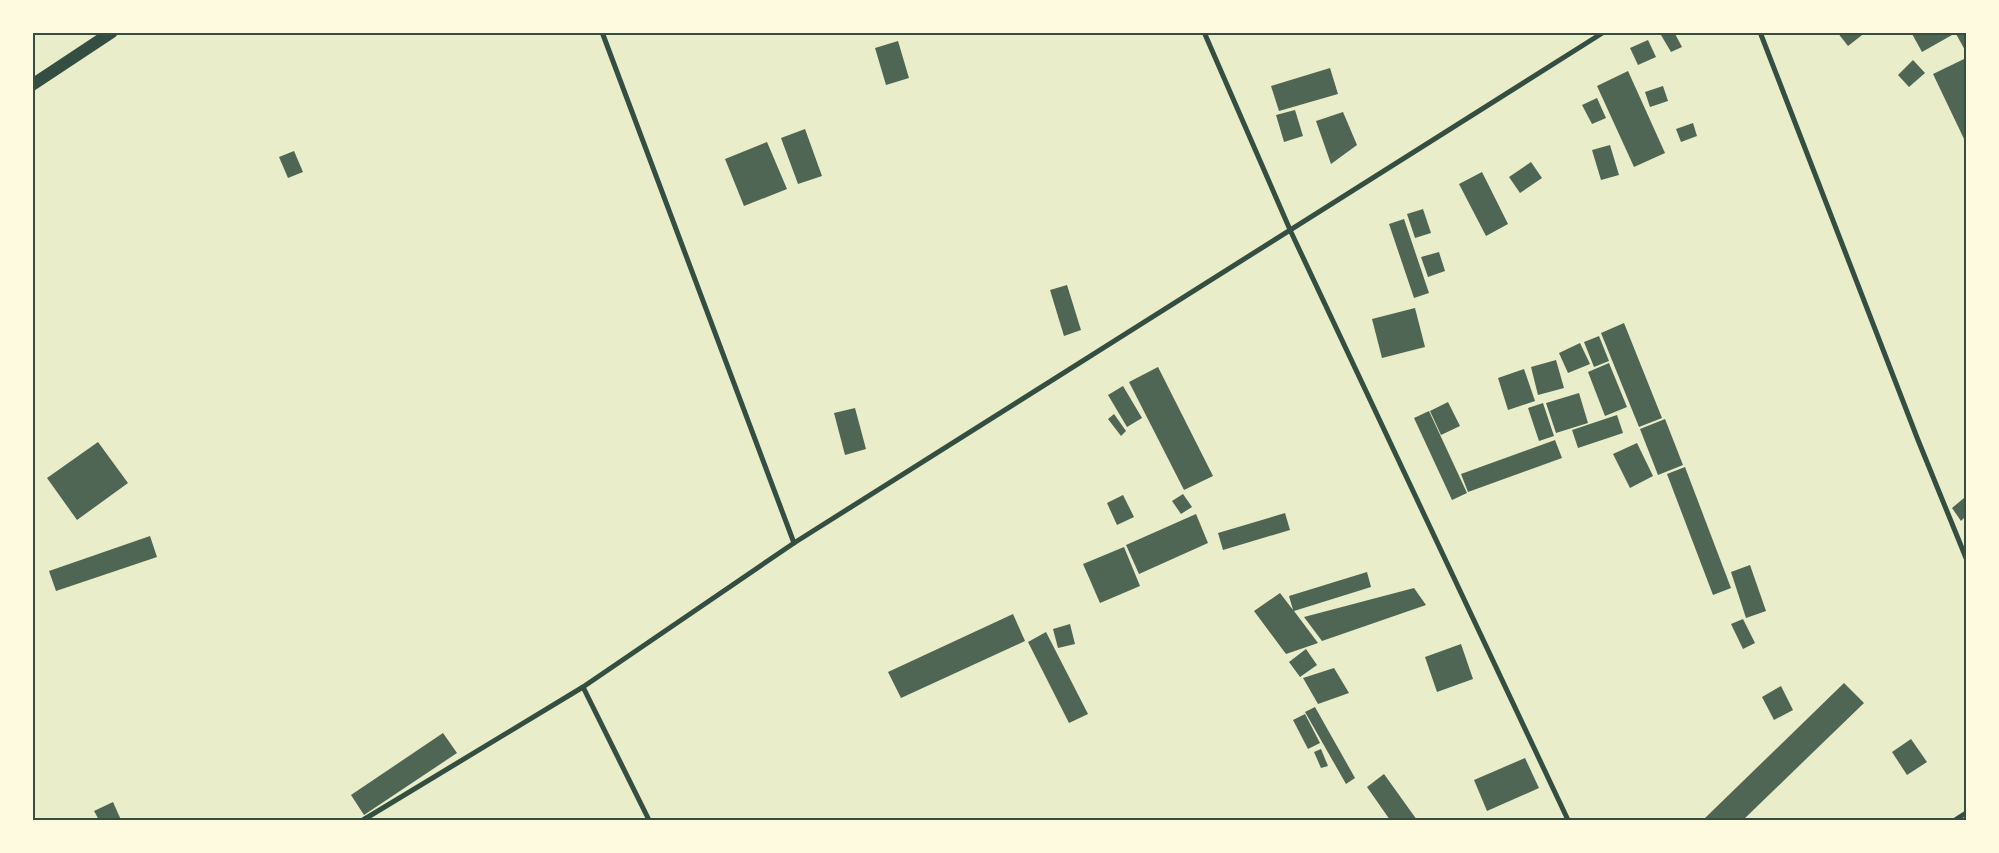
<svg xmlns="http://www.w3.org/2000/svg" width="1999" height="853" font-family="'Fira Sans Condensed',sans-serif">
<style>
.building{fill:#4f6655}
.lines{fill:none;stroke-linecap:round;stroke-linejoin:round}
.minor{stroke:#344e41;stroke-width:5}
.primary{stroke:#344e41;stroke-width:12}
.neatline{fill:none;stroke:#344e41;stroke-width:2}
</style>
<rect width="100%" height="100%" fill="#e9edc9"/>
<g class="building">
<path d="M1665,32H1674L1682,47L1671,52L1661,35Z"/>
<path d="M1837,32H1866L1848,46Z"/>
<path d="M1911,32H1951L1952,35L1922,52Z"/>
<path d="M1955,32H1966V52Z"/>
<path d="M1648,40L1656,57L1638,65L1630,48Z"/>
<path d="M898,41L909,78L886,85L875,48Z"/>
<path d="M1964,59L1966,65L1965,141L1933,74Z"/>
<path d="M1913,60L1925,73L1909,87L1898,75Z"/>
<path d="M1330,68L1338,94L1279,111L1271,86Z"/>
<path d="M1628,71L1665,153L1634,167L1597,86Z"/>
<path d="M1663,86L1668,101L1650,107L1645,92Z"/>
<path d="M1597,98L1606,118L1592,124L1582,105Z"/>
<path d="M1295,110L1303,136L1284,142L1276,115Z"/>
<path d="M1343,112L1357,145L1331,164L1316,121Z"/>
<path d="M1693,123L1697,136L1681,142L1676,129Z"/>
<path d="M805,129L822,176L798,184L781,138Z"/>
<path d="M767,142L787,189L744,206L725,159Z"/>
<path d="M1610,145L1619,175L1601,180L1592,150Z"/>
<path d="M294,151L303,172L288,178L279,157Z"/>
<path d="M1531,162L1542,178L1520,193L1509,177Z"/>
<path d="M1482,172L1508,224L1486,236L1459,184Z"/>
<path d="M1423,209L1431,233L1415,238L1407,214Z"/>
<path d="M1404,219L1429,293L1414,298L1389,224Z"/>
<path d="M1439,252L1445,271L1428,277L1421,257Z"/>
<path d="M1067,285L1081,330L1064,336L1050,290Z"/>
<path d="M1415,308L1425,347L1382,358L1372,319Z"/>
<path d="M1624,323L1662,418L1639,427L1601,333Z"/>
<path d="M1599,336L1609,361L1594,367L1584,342Z"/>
<path d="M1580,343L1590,364L1568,373L1559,353Z"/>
<path d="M1556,360L1564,388L1538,395L1531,367Z"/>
<path d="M1609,363L1627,407L1605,416L1588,372Z"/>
<path d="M1158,367L1213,476L1184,490L1129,382Z"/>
<path d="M1524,369L1535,401L1508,410L1498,378Z"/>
<path d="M1123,386L1142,418L1127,427L1108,395Z"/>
<path d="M1579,393L1588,423L1556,433L1546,403Z"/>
<path d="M1448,402L1460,426L1441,435L1430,411Z"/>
<path d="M1543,403L1554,436L1539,441L1528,408Z"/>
<path d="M855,408L866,449L845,455L834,413Z"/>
<path d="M1429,411L1467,493L1452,500L1414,418Z"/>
<path d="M1114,414L1126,431L1121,436L1108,419Z"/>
<path d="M1617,415L1623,433L1578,448L1572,430Z"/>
<path d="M1665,419L1683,465L1658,475L1640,429Z"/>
<path d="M1555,440L1562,458L1468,492L1461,474Z"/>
<path d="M98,442L128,483L77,520L47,478Z"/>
<path d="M1637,443L1653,476L1630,488L1613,454Z"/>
<path d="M1685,467L1731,588L1713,595L1667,474Z"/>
<path d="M1183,494L1192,507L1181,514L1172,501Z"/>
<path d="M1123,495L1134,517L1117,525L1107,503Z"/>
<path d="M1964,498L1966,516L1961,521L1952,508Z"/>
<path d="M1285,513L1290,530L1223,550L1218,533Z"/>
<path d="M1196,514L1208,543L1139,574L1126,545Z"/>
<path d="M150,536L157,557L56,591L49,571Z"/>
<path d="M1124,547L1140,586L1100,603L1083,564Z"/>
<path d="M1750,565L1766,611L1746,618L1731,572Z"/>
<path d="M1367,572L1371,587L1294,611L1318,643L1286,654L1254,611L1280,593L1293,610L1289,596Z"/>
<path d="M1414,588L1426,605L1322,641L1304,617Z"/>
<path d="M1013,614L1025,641L901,698L888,672Z"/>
<path d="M1743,619L1755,643L1743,649L1731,624Z"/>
<path d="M1070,624L1075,644L1058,648L1053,629Z"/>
<path d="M1046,632L1088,714L1069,723L1028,642Z"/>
<path d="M1461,644L1473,679L1437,692L1425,657Z"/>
<path d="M1306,649L1317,665L1300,677L1289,662Z"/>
<path d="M1334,668L1349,693L1318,704L1303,678Z"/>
<path d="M1844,683L1864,703L1743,820H1703Z"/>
<path d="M1781,686L1793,710L1774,720L1762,697Z"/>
<path d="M1315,707L1355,778L1346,784L1305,712Z"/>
<path d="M1305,714L1320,743L1308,749L1293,720Z"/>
<path d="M443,733L457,753L364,815L351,795Z"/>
<path d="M1911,739L1927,762L1907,775L1892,752Z"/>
<path d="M1321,749L1328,766L1321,768L1314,752Z"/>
<path d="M1525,758L1539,788L1487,811L1474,780Z"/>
<path d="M1384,774L1417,820H1390L1367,787Z"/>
<path d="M113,802L121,820H99L94,811Z"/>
</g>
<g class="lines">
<g class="minor">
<path d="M602,32L794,543"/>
<path d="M1204,32L1291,232L1568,820"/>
<path d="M1760,32L1918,440L1966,558"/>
<path d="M583,687L649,820"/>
<path d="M363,820L583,687L794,543L1604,32"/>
<path d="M1955,820L1966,813"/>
</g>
<path class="primary" d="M32,85L112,32"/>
</g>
<rect width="1999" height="853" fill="none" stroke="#fefae0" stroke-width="68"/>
<rect x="34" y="34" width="1931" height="785" class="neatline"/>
</svg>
